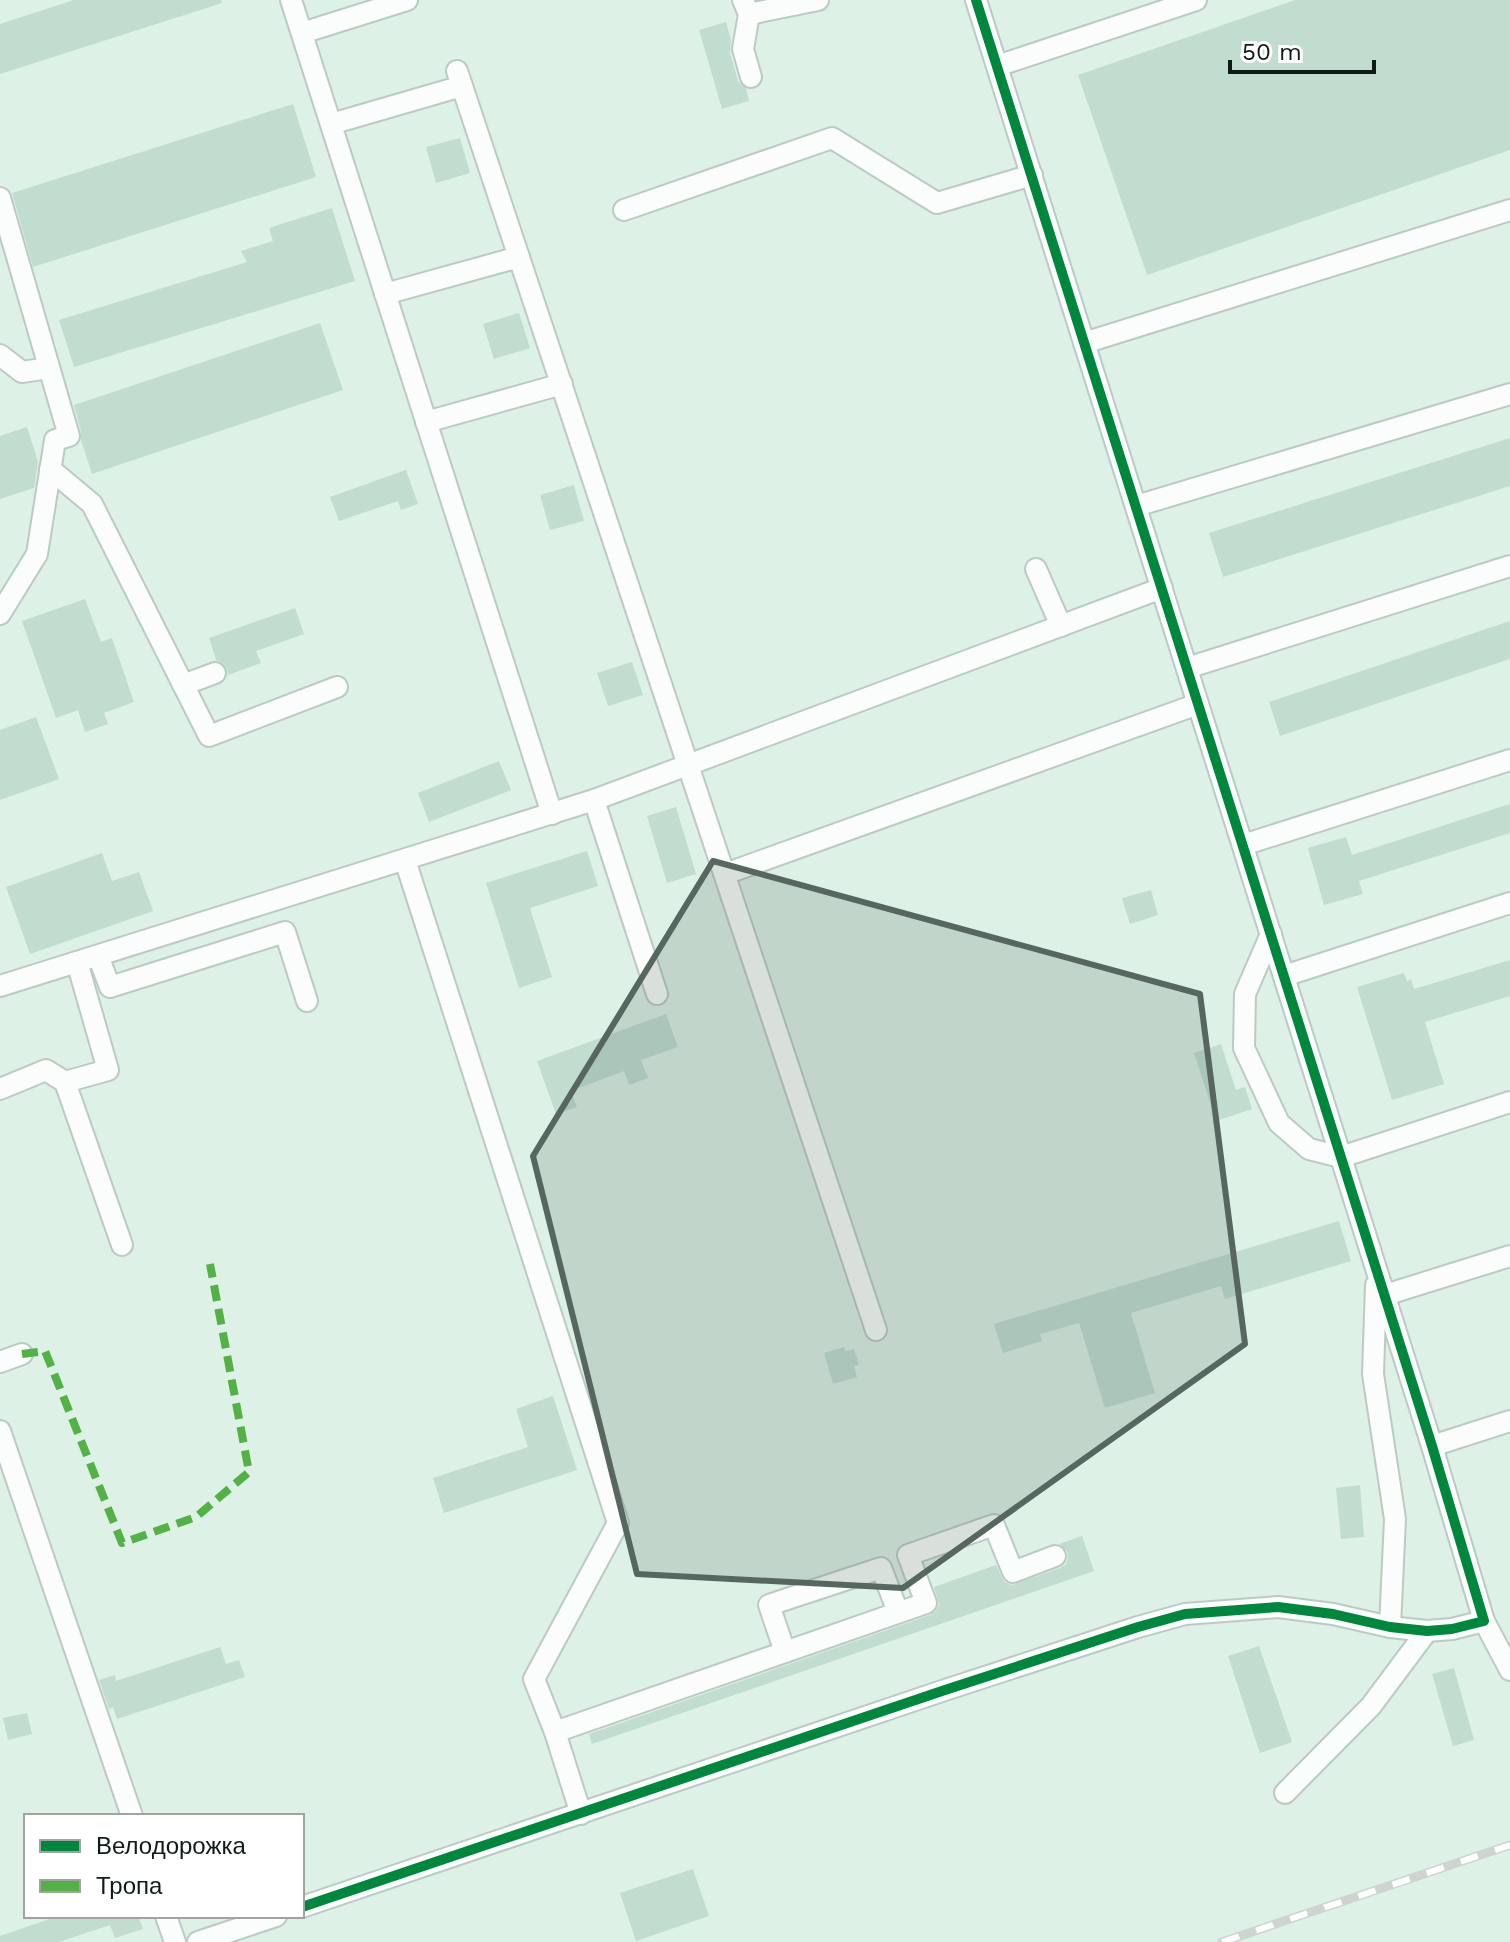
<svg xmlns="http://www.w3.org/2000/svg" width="1510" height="1942" font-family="'Work Sans',sans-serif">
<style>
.building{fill:#c0ddd0}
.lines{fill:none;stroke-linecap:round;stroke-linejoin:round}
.minor-casing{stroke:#bbcbc3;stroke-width:24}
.minor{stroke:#fafdfb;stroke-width:20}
.rail-casing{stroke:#ced4d1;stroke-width:9}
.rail{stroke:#fff;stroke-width:6;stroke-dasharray:18;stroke-linecap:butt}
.quiet{stroke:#54b145;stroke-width:8;stroke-dasharray:16 8;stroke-linecap:butt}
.cycleway-casing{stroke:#fff;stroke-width:15}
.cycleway{stroke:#00873e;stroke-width:10}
.marked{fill:#57675f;fill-opacity:0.2;stroke:#57675f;stroke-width:6;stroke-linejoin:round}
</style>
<rect width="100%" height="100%" fill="#ddf1e7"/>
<g class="building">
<path d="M74,0H221L222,3L0,74V24Z"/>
<path d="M1295,0H1510V150L1147,275L1078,75Z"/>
<path d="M726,22L731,40L730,53L738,81L746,88L749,101L722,109L699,30Z"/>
<path d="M293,104L316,177L33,267L12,193Z"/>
<path d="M460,138L470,173L436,183L426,147Z"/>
<path d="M332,208L355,281L74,367L59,320L247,262L241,251L273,241L269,228Z"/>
<path d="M519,313L530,348L494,359L483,324Z"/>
<path d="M320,323L343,390L92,474L81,440V432L74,405Z"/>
<path d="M27,427L38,462L34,488L0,499V436Z"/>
<path d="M1510,438V486L1223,577L1209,533Z"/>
<path d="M406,470L418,504L401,510L398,501L339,521L330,497Z"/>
<path d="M574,485L584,521L550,530L540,495Z"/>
<path d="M85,599L101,642L112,638L134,702L104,713L108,724L85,732L78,710L56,718L22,621Z"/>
<path d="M295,608L304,634L256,651L261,663L228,675L227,669L224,664L216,660L209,638Z"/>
<path d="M1510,621V659L1280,736L1269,702Z"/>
<path d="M632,662L643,695L608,706L597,673Z"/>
<path d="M36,717L59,779L0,800V730Z"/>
<path d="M499,761L511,790L429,822L418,793Z"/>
<path d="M1510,804V833L1359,881L1363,894L1324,905L1308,848L1346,837L1352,855Z"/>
<path d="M676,807L696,874L667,883L647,816Z"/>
<path d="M587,851L598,886L530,908L552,977L519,988L486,883Z"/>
<path d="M102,853L112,881L139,872L153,911L30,954L6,887Z"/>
<path d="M1151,890L1158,915L1130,924L1122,898Z"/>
<path d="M1510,960V996L1425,1022L1444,1084L1392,1100L1357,987L1404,973L1407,981L1411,979L1414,989Z"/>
<path d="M666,1014L678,1047L641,1060L648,1078L629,1085L624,1071L571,1091L577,1107L556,1114L537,1061Z"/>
<path d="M1221,1044L1236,1090L1245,1087L1252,1109L1216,1121L1194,1053Z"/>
<path d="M1339,1221L1351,1261L1225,1299L1221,1286L1131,1313L1155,1393L1105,1408L1079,1323L1040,1334L1042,1341L1003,1353L994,1324Z"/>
<path d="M844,1347L846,1351L854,1349L859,1365L854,1366L857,1377L833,1384L824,1353Z"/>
<path d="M553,1396L577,1470L444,1513L433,1478L528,1447L516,1409Z"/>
<path d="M1360,1485L1364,1537L1341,1539L1336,1488Z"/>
<path d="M1082,1536L1094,1571L592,1744L589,1734L930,1615L936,1611L939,1604L934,1587L996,1565L1004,1582L1012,1585L1060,1568L1066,1564L1068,1557L1067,1551L1059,1544Z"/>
<path d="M1259,1646L1292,1742L1260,1753L1228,1656Z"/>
<path d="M220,1647L226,1664L239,1660L245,1677L117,1719L113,1707L109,1709L99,1680L115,1675L116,1681Z"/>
<path d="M1454,1668L1474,1740L1453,1746L1432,1674Z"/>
<path d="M27,1713L32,1734L8,1740L3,1718Z"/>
<path d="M693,1869L709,1916L636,1941L620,1893Z"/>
<path d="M58,1916H138L143,1929L115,1938L110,1925L59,1942H0V1936Z"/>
</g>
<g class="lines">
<defs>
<g id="minor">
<path d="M291,0L552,814"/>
<path d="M743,0L749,14L818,0"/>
<path d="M976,0L1432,1446L1484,1621L1510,1670"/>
<path d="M749,14L743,49L751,77"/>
<path d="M302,33L407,0"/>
<path d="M997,66L1196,0"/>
<path d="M457,71L876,1330"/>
<path d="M331,124L462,86"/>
<path d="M0,198L69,436L55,440L37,554L0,614"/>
<path d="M624,210L832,138L937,203L1032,175"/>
<path d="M385,294L519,257"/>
<path d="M1084,343L1510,210"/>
<path d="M0,355L22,372L49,368"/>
<path d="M426,422L562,384"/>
<path d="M50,469L92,504L209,736L337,687"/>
<path d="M1136,506L1510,394"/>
<path d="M1036,569L1061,626"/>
<path d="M1187,668L1510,566"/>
<path d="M183,685L215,673"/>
<path d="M594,800L657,994"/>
<path d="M1243,845L1510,760"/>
<path d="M405,860L618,1523L534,1679L555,1732L581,1814"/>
<path d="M725,874L1198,704"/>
<path d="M1271,934L1245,994L1244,1048L1279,1123L1309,1149L1341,1157L1510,1102"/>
<path d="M98,956L110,987L285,932L307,1001"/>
<path d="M1284,976L1510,903"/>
<path d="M0,986L594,800L1162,588"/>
<path d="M65,1082L108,1070L77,962"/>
<path d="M0,1089L46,1070L65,1082L122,1245"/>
<path d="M1376,1285L1373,1374L1395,1519L1390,1627"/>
<path d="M1385,1295L1510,1256"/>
<path d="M0,1362L22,1354"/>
<path d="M0,1431L132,1816"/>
<path d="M1432,1446L1510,1421"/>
<path d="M785,1652L769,1605L881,1568L898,1612"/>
<path d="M555,1732L926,1603L908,1555L994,1525L1013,1572L1055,1556"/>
<path d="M1285,1793L1371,1706L1427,1631"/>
<path d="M302,1907L945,1690L1138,1627L1185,1614L1278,1607L1333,1614L1390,1627L1427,1631L1452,1629L1484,1621"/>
<path d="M166,1916L175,1942"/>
<path d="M198,1942L276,1916"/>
</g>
</defs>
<use href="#minor" class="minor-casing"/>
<use href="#minor" class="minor"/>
<defs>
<path id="rail" d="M1222,1942L1510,1845"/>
</defs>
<use href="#rail" class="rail-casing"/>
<use href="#rail" class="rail"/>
<path class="quiet" d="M22,1354L45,1351L122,1543L196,1517L249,1472L210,1264"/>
<defs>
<path id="cycleway" d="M302,1907L945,1690L1138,1627L1185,1614L1278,1607L1333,1614L1390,1627L1427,1631L1452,1629L1484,1621L1432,1446L976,0"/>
</defs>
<use href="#cycleway" class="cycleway-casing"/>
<use href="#cycleway" class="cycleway"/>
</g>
<path class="marked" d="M713,861L1200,994L1245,1344L903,1588L637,1574L533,1156Z"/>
<rect x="24" y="1814" width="280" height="104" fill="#ffffff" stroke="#9fa4a2" stroke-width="2"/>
<rect x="40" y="1840" width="40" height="12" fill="#00873e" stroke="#9fa4a2" stroke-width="2"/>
<text x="96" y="1854" font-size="24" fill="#0f1c16">Велодорожка</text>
<rect x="40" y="1880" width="40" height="12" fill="#54b145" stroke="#9fa4a2" stroke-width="2"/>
<text x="96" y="1894" font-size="24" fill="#0f1c16">Тропа</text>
<path d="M1230 60v12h144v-12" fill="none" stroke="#0f1c16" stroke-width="4"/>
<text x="1242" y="60" font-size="24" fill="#0f1c16" stroke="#ffffff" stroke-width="6" paint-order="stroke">50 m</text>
</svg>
